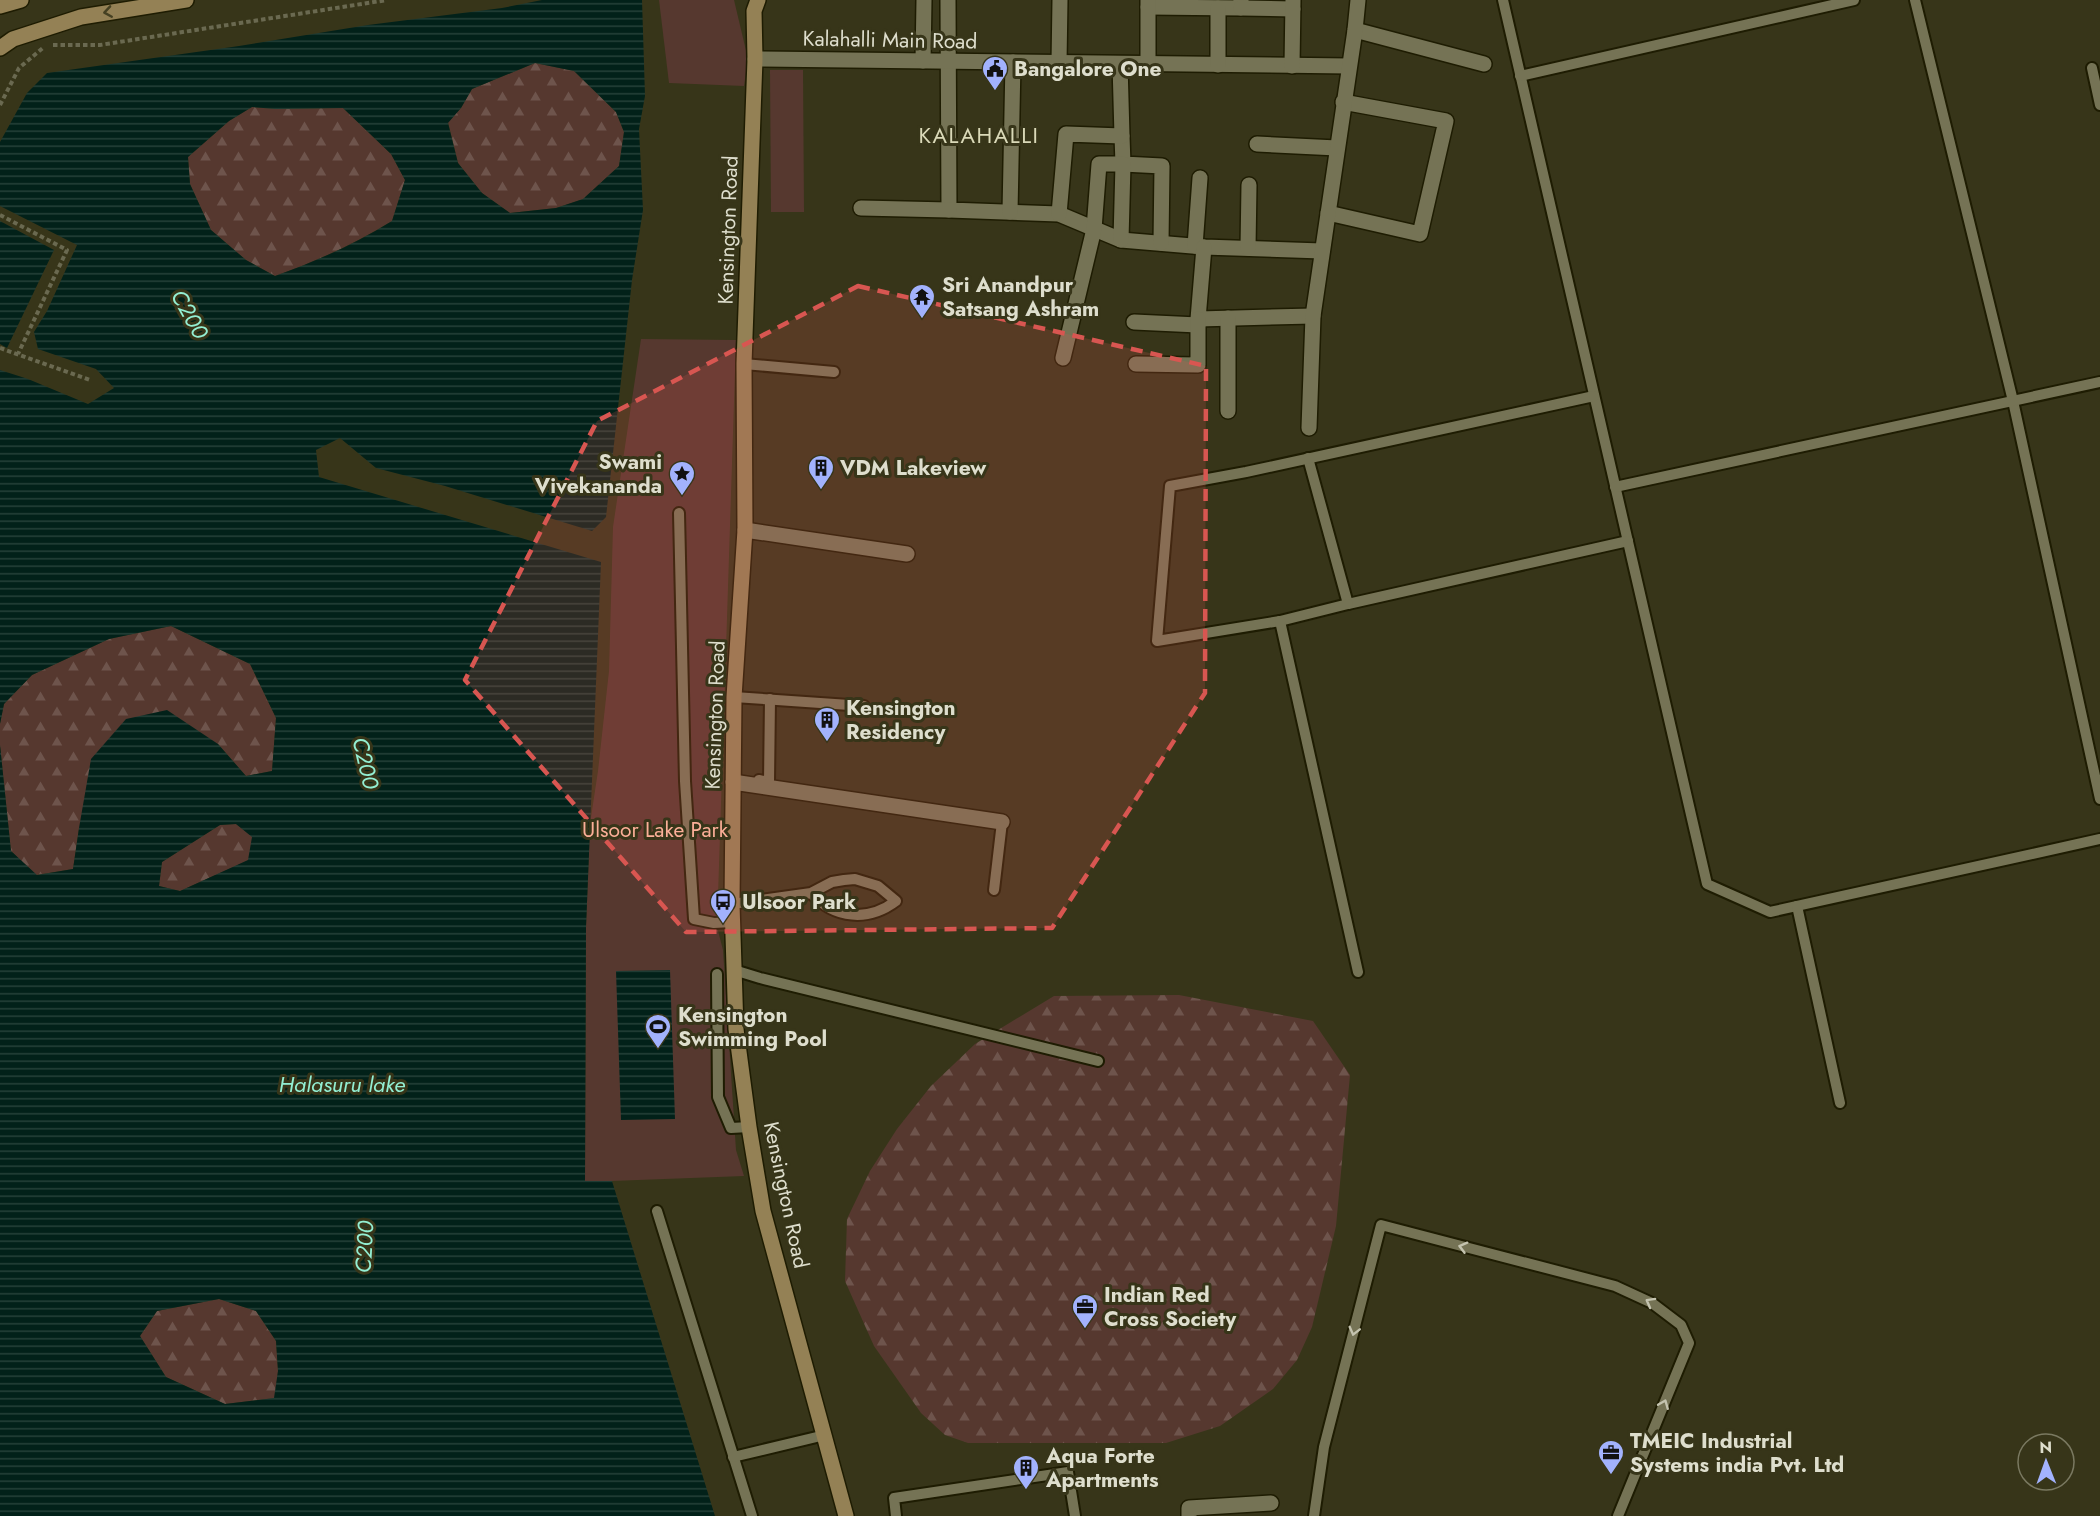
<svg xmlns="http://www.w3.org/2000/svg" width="2100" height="1516" font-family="Jost,sans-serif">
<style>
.forest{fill:url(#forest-firs)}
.green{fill:#56382f}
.water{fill:url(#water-rules);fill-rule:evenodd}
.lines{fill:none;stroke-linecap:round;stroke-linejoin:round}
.service-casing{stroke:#1e1c02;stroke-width:14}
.minor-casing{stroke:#1e1c02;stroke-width:18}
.secondary-casing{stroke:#1e1c02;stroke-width:18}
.path{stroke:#6a6950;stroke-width:4;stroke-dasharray:4.5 3;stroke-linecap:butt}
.service{stroke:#757355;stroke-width:10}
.minor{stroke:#757355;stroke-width:15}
.secondary{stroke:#948155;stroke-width:15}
.oneway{stroke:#454022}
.oneway2{stroke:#c4c3af}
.marked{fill:#d85651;fill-opacity:0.2;stroke:#d85651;stroke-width:4.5;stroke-dasharray:12 8;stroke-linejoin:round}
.labels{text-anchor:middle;stroke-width:6;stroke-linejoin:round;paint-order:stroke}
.street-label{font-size:21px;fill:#dedecd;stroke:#373519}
.poi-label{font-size:21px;font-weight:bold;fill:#dedecd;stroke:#373519;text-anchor:start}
.park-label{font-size:21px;fill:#fcaf98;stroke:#373519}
.neighbourhood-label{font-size:22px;letter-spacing:1.5px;fill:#dad9b8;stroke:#373519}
.water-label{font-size:22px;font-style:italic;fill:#93efd3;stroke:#373519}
</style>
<defs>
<pattern id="forest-firs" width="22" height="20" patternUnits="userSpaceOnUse" patternTransform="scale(1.5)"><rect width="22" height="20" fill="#56382f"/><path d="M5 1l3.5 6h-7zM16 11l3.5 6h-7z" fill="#6e544c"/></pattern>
<pattern id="water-rules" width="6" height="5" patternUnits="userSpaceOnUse" patternTransform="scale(1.5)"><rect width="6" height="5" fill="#022119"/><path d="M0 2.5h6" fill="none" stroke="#264139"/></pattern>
</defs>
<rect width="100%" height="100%" fill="#373519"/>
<g class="forest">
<path d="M535,63L574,71L616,112L624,132L619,166L583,199L556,208L510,213L482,193L458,163L448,122L461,108L472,89Z"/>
<path d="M252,107L276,109L343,108L391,154L405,180L392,221C354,244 317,261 275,276L246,260L211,230L190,184L188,157L229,121Z"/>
<path d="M171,626L250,664L276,718L272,771L246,776L218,744L79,828L73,869L36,875L11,851L0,745V724L4,704L32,675L109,639Z"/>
<path d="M236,824L253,837L249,860L180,891L159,886L162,862L220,825Z"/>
<path d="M1179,995L1313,1021L1350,1075L1336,1226L1312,1327L1297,1360L1273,1389L1220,1426L1166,1443H968L945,1435L921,1413L874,1346L845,1281L847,1219L870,1171L897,1129L931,1086L975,1044L1054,996Z"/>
<path d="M219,1299L256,1311L276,1341L278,1371L275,1398L225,1404L166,1377L140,1336L157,1311Z"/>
</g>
<g class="green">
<path d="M659,0H734L748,59L744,86L669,83Z"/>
<path d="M770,70H803L804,212H771Z"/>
<path d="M641,339L736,340L717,927L723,950L736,1150L744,1176L585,1182L586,927L590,824L598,771L609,671L613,527Z"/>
</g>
<g class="water">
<path d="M542,0H642L645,96L639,129L643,210L632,280L606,517L592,531L445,486L376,468L340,438L316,450L319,477L601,562L586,927L585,1181H612L715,1516H0V745L11,851L37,875L73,869L79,828L91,759L126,719L167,710L218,744L246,776L272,771L276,718L250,664L171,626L109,639L32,675L4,704L0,724V370L28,379L88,404L114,388L96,369L38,349L34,332L47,311L77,245L0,206V142L27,93L47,73L239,46L368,25L502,8ZM535,63L574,71L616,112L624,132L619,166L583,199L556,208L510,213L482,193L458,163L448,123L461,108L472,89ZM252,107L276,109L343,108L391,154L405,180L392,221C355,244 317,261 275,276L246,260L211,230L190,184L188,157L229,121ZM236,824L252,837L248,860L180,891L159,886L162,862L220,825ZM219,1299L256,1311L276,1341L278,1371L274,1398L225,1404L166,1377L140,1336L157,1311Z"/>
<path d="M0,221L54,250L7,348L0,344Z"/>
<path d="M670,970L675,1119L621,1120L616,971Z"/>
</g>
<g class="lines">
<defs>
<g id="service">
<path d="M1503,0L1707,884L1770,912L2100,839"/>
<path d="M1915,0L2013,401L2100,799"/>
<path d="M2092,68L2100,105"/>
<path d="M1520,76L1854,0"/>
<path d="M744,364L834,372"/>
<path d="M1308,458L1348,604L1628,541"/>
<path d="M1615,487L2100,382"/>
<path d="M679,513L685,781L694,919L714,923L732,922"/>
<path d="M1348,604L1280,621L1157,641L1170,486L1246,472L1594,396"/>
<path d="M1280,621L1358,972"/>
<path d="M734,697L864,706"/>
<path d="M759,780L769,782L770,699"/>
<path d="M994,890L1002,822"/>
<path d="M732,904L811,893L832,882L844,880L855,879L878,886L896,901C868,922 835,919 811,893"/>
<path d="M1797,906L1840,1103"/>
<path d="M734,970L760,978L1098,1061"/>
<path d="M717,974L718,1097L731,1128L749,1127"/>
<path d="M657,1211L752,1516"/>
<path d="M733,1457L825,1435"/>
<path d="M896,1516L894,1498L1068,1472L1075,1516"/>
<path d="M1314,1516L1324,1447L1381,1225L1615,1286L1652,1303L1681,1325L1689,1343L1618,1516"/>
</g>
<g id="minor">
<path d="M948,0L949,210L1059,214L1121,240L1204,247L1322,251"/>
<path d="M1148,7L1241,8V0"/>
<path d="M1241,8L1293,9"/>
<path d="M1355,30L1484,64"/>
<path d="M755,59L1349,66"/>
<path d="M923,61L924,0"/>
<path d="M1059,63L1060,0"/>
<path d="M1148,64V0"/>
<path d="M1218,65V8"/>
<path d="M1292,66L1293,0"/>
<path d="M1122,136L1123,164L1162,166L1161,243"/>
<path d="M1257,144L1337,148"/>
<path d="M861,208L949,210"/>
<path d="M1010,212L1013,62"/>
<path d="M1328,213L1420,234L1446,121L1343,102"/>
<path d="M1059,214L1066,134L1122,136L1120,64"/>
<path d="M1195,246L1200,178"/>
<path d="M1204,247L1198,319L1313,316"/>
<path d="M1248,248L1249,185"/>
<path d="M1228,318V411"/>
<path d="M1134,322L1198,325"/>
<path d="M1063,358L1094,229L1099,164H1123L1121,240"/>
<path d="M1136,364L1198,365V319"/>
<path d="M1309,428L1313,316L1355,30L1358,0"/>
<path d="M745,530L907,554"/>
<path d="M733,782L1002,822"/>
<path d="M1189,1516V1508L1271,1503"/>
</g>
<g id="secondary">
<path d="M758,0L754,11L755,59L744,364L745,530L734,697L732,904L736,1029L749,1127L763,1211L846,1516"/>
<path d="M0,6L21,0"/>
<path d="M0,48L13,39L81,17L186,0"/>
</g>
</defs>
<use href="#service" class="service-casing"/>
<use href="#minor" class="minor-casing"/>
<use href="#secondary" class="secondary-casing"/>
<g class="path">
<path d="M53,45H100L387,0"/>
<path d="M0,105L19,68L44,47"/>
<path d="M0,215L67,250L18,354"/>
<path d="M0,348L90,380"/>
</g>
<use href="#service" class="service"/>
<use href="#minor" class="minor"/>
<use href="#secondary" class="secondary"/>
</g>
<defs><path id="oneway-chevron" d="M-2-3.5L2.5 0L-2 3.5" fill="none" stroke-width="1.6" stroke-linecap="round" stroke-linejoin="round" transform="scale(1.5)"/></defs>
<use class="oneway" href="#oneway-chevron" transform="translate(108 12) rotate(171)"/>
<g class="oneway2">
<use href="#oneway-chevron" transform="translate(1463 1247) rotate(-165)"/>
<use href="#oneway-chevron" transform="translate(1650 1302) rotate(-151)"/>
<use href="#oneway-chevron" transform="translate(1354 1331) rotate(104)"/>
<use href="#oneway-chevron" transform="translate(1664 1404) rotate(-68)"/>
</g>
<path class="marked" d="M858,286L1206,366L1205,693L1052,928L686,932L465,680L597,421Z"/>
<defs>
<symbol id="civic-pin" viewBox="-11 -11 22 30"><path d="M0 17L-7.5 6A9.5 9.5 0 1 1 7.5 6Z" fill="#a2b2fd" stroke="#373519"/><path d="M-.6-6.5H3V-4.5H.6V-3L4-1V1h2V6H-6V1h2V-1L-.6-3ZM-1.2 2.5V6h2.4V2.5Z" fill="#111"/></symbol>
<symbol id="temple-pin" viewBox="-11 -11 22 30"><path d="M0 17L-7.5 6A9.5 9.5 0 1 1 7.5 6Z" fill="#a2b2fd" stroke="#373519"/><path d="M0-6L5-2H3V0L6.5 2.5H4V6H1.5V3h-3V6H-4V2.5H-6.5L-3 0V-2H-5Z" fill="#111"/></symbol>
<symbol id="building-pin" viewBox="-11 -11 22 30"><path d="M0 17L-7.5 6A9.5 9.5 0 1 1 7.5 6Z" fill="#a2b2fd" stroke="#373519"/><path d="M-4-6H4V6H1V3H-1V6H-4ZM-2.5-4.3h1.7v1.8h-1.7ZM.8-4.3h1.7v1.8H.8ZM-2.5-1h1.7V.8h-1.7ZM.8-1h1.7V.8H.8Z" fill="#111"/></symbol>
<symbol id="sight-pin" viewBox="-11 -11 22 30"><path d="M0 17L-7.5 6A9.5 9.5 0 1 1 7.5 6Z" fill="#a2b2fd" stroke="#373519"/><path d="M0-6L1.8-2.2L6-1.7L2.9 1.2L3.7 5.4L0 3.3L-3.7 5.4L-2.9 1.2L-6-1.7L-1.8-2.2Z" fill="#111"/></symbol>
<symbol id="bus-pin" viewBox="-11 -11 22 30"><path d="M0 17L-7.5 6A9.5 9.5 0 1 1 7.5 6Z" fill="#a2b2fd" stroke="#373519"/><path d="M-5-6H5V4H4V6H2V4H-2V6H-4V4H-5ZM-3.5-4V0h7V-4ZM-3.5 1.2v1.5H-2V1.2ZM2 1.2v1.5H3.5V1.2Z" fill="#111"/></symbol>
<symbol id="stadium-pin" viewBox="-11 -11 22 30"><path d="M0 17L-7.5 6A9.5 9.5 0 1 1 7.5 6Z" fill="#a2b2fd" stroke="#373519"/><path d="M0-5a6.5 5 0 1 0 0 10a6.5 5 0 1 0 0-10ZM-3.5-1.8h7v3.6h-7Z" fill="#111"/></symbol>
<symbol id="office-pin" viewBox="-11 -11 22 30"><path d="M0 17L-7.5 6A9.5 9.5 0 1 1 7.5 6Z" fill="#a2b2fd" stroke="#373519"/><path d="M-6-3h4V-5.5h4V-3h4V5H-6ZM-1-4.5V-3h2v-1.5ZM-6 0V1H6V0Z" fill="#111"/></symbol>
</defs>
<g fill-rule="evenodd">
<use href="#civic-pin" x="980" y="54" width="30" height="40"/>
<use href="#temple-pin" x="907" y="282" width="30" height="40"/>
<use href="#building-pin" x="806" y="453" width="30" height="40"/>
<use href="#sight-pin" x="667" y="459" width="30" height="40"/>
<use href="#building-pin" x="812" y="705" width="30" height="40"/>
<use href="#bus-pin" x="708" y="887" width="30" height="40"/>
<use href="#stadium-pin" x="643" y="1012" width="30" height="40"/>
<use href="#office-pin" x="1070" y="1292" width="30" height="40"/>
<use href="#office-pin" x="1596" y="1438" width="30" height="40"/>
<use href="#building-pin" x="1011" y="1453" width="30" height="40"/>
</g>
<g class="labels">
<g class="street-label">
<text transform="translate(890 40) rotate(1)" y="7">Kalahalli Main Road</text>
<text transform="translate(728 230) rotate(-88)" y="7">Kensington Road</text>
<text transform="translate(715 715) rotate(-88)" y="7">Kensington Road</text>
<text transform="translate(786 1195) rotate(78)" y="7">Kensington Road</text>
</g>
<g class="poi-label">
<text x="1014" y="76">Bangalore One</text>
<text x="942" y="292">Sri Anandpur<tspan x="942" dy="24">Satsang Ashram</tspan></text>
<text x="662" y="469" text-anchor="end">Swami<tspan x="662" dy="24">Vivekananda</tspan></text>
<text x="840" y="475">VDM Lakeview</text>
<text x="846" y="715">Kensington<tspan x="846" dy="24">Residency</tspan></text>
<text x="742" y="909">Ulsoor Park</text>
<text x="678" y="1022">Kensington<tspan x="678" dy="24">Swimming Pool</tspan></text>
<text x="1104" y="1302">Indian Red<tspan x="1104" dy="24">Cross Society</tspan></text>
<text x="1630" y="1448">TMEIC Industrial<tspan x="1630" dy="24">Systems india Pvt. Ltd</tspan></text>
<text x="1046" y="1463">Aqua Forte<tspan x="1046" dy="24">Apartments</tspan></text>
</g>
<g class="park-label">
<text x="655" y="837">Ulsoor Lake Park</text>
</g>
<g class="neighbourhood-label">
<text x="979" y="143">KALAHALLI</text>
</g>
<g class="water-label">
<text transform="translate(190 314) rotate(61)" y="8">C200</text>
<text transform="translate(366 763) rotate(77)" y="8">C200</text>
<text x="342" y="1092">Halasuru lake</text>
<text transform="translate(364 1247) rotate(-87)" y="8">C200</text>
</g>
</g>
<g transform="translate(2046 1462) rotate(359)"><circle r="28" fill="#373519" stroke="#7a7961" stroke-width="1.5"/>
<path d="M0-4.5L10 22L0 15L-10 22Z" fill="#a2b2fd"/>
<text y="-9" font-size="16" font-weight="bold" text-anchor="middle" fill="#dedecd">N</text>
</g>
</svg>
